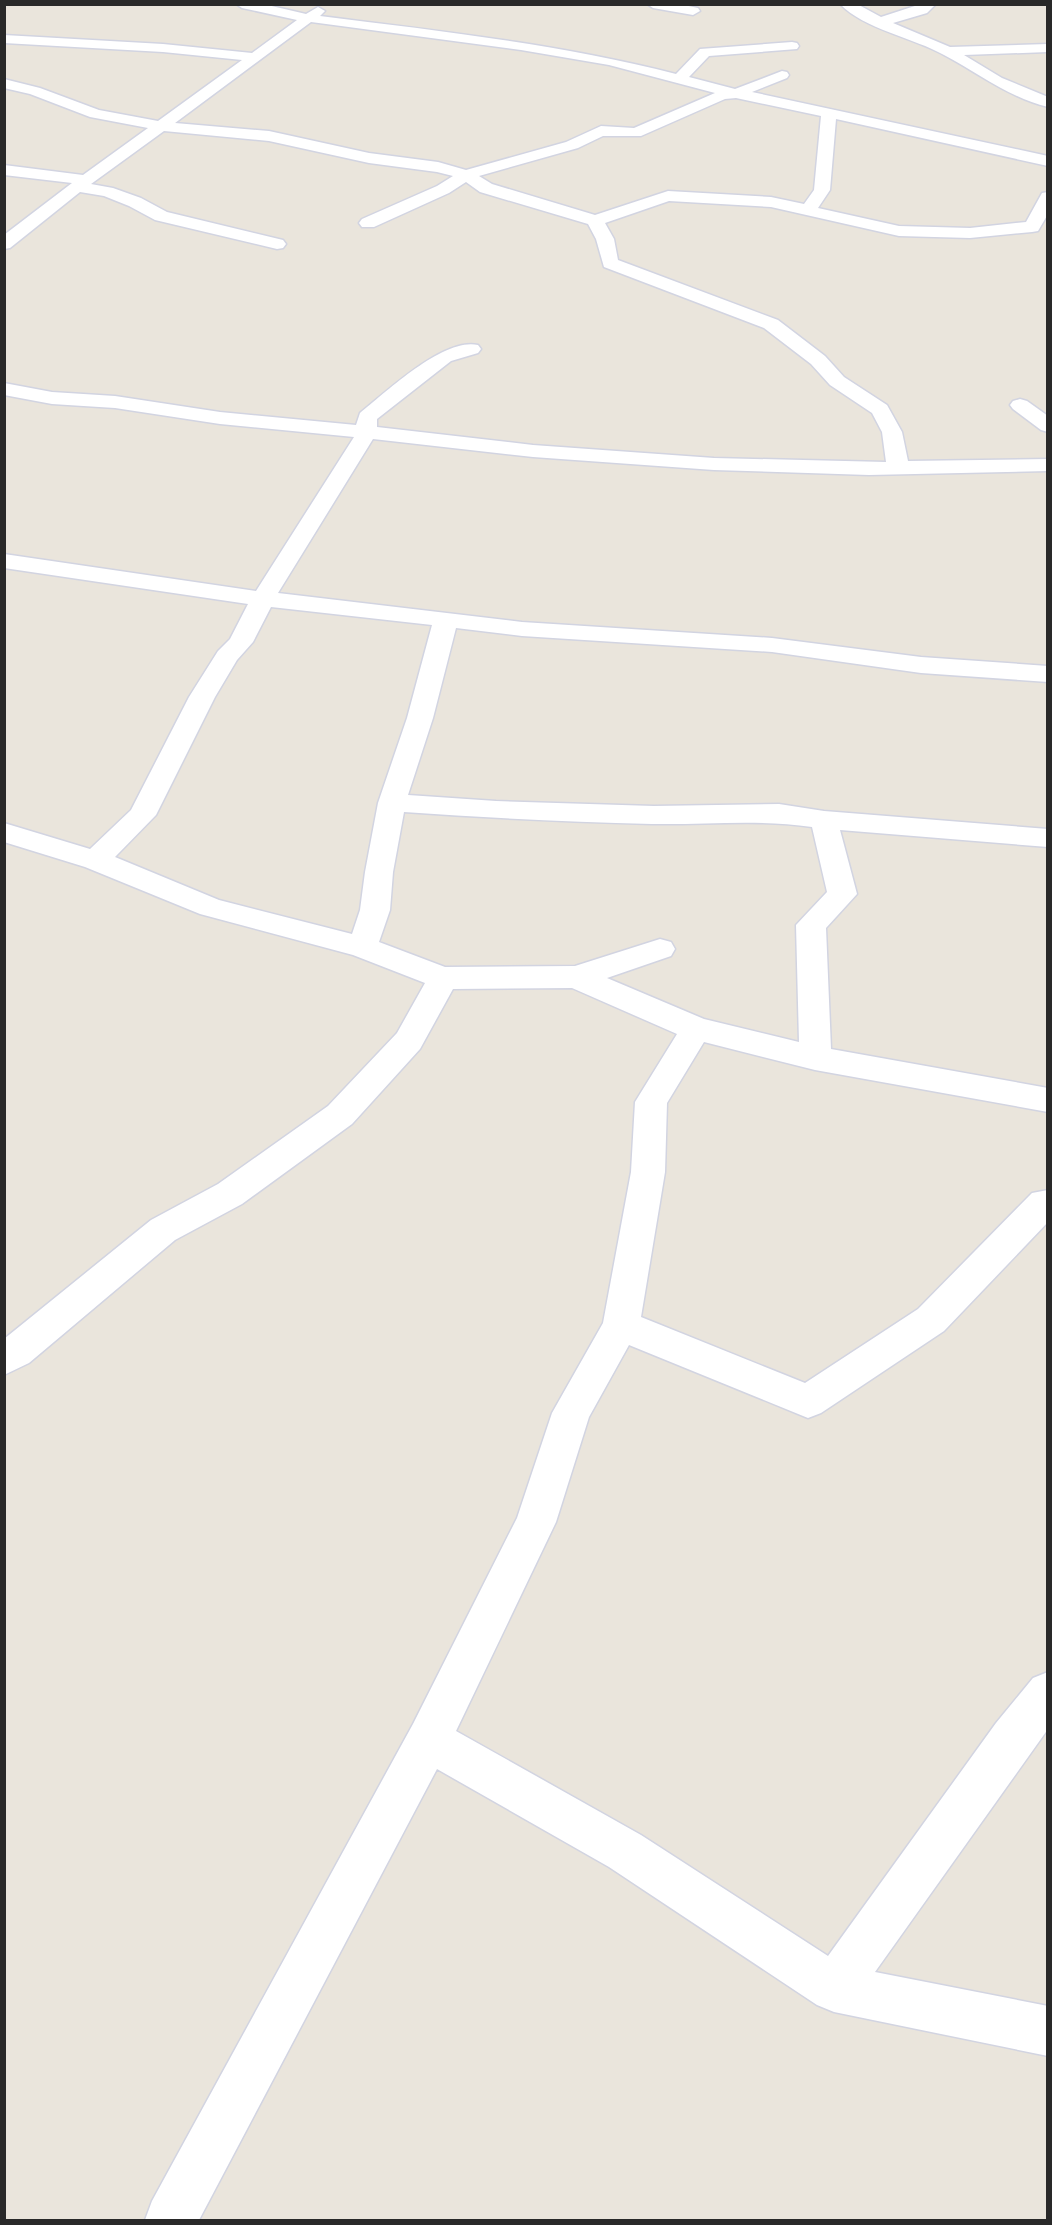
<svg xmlns="http://www.w3.org/2000/svg" width="1052" height="2225" font-family="'Open Sans',sans-serif">
<style>
.lines{fill:none;stroke-linecap:round;stroke-linejoin:round}
.minor-casing{stroke:#d2d4e1;stroke-width:3}
.minor{fill:#fff;fill-rule:evenodd}
</style>
<rect width="100%" height="100%" fill="#eae5dc"/>
<g class="lines">
<defs>
<g id="minor">
<path d="M236,4H263L306,14L318,7L325,11L320,16C440,31 559,44 676,74L700,49L792,42L797,43L799,46L797,49L709,56L689,77L735,89L782,71L787,72L789,75L787,78L752,92L1048,156V166L836,119L830,190L818,208L899,226L970,228L1026,222L1042,193L1048,192V214L1038,231L1032,232L970,238L899,236L771,207L669,201L605,223L614,239L618,260L778,320L825,356L844,377L887,405L902,432L908,461L1048,459V471L869,475L714,470L533,457L373,439L278,593L522,622L772,638L921,657L1048,666V682L921,673L772,652L522,636L456,628L433,718L408,795L496,801L654,806L779,804L824,811L1048,829V847L840,830L857,894L826,928L831,1049L1048,1088V1112L815,1070L704,1042L667,1103L665,1172L641,1317L805,1383L918,1309L1032,1193L1048,1190V1222L944,1331L821,1413L808,1418L629,1345L589,1417L556,1522L456,1731L641,1835L828,1956L996,1723L1033,1678L1048,1672V1729L875,1972L1048,2006V2056L834,2012L817,2005L609,1867L437,1769L199,2220H145L152,2201L413,1724L517,1518L552,1413L603,1323L631,1172L635,1102L677,1034L572,988L453,989L420,1049L352,1124L242,1204L175,1240L29,1363L4,1375V1339L151,1220L218,1184L328,1106L397,1033L425,983L353,955L200,914L85,867L4,842V823L90,849L131,810L189,697L218,651L230,639L248,604L4,568V554L256,591L354,437L220,424L115,408L52,404L4,395V383L52,392L115,396L220,412L356,425L360,413C386,392 444,337 478,345L481,349L478,353L451,361L377,419V427L533,445L714,458L886,462L882,432L872,413L830,385L811,364L764,328L604,267L596,239L588,224L480,192L466,182L449,193L374,227H362L359,223L362,219L437,186L453,176L437,172L369,163L269,141L164,131L91,184L113,188L141,198L167,212L283,240L286,244L283,248L277,249L155,220L129,206L104,196L80,192L10,248L4,249V235L72,183L4,175V165L83,175L148,128L90,117L30,94L4,88V79L40,88L99,110L158,121L242,60L163,52L4,43V35L163,44L252,53L297,20L242,8ZM311,22L521,50L609,65L715,93L634,128L601,126L566,142L466,170L438,162L369,153L269,131L175,123ZM736,98L821,116L814,190L804,204L771,197L668,191L595,215L492,184L479,176L578,148L603,136H641L725,99ZM271,607L432,625L407,718L378,803L365,872L360,910L352,934L219,900L115,857L156,815L215,697L237,660L253,642ZM404,812C486,818 569,822 652,824C705,825 758,819 812,827L827,892L796,925L799,1042L704,1019L607,978L671,956L675,949L671,942L660,939L575,966L445,967L379,942L390,910L393,872Z"/>
<path d="M647,4H679L698,8L700,11L693,15L653,8Z"/>
<path d="M840,4H857L881,17L921,4H936L927,13L893,23L950,47L1048,44V52L964,55L1002,78L1048,97V107C1010,98 978,73 944,55C914,38 864,29 840,4Z"/>
<path d="M1020,399L1027,401L1048,416V432L1041,430L1013,409L1010,405L1013,401Z"/>
</g>
</defs>
<use href="#minor" class="minor-casing"/>
<use href="#minor" class="minor"/>
</g>
<rect width="1052" height="2225" fill="none" stroke="#292929" stroke-width="12"/>
</svg>
